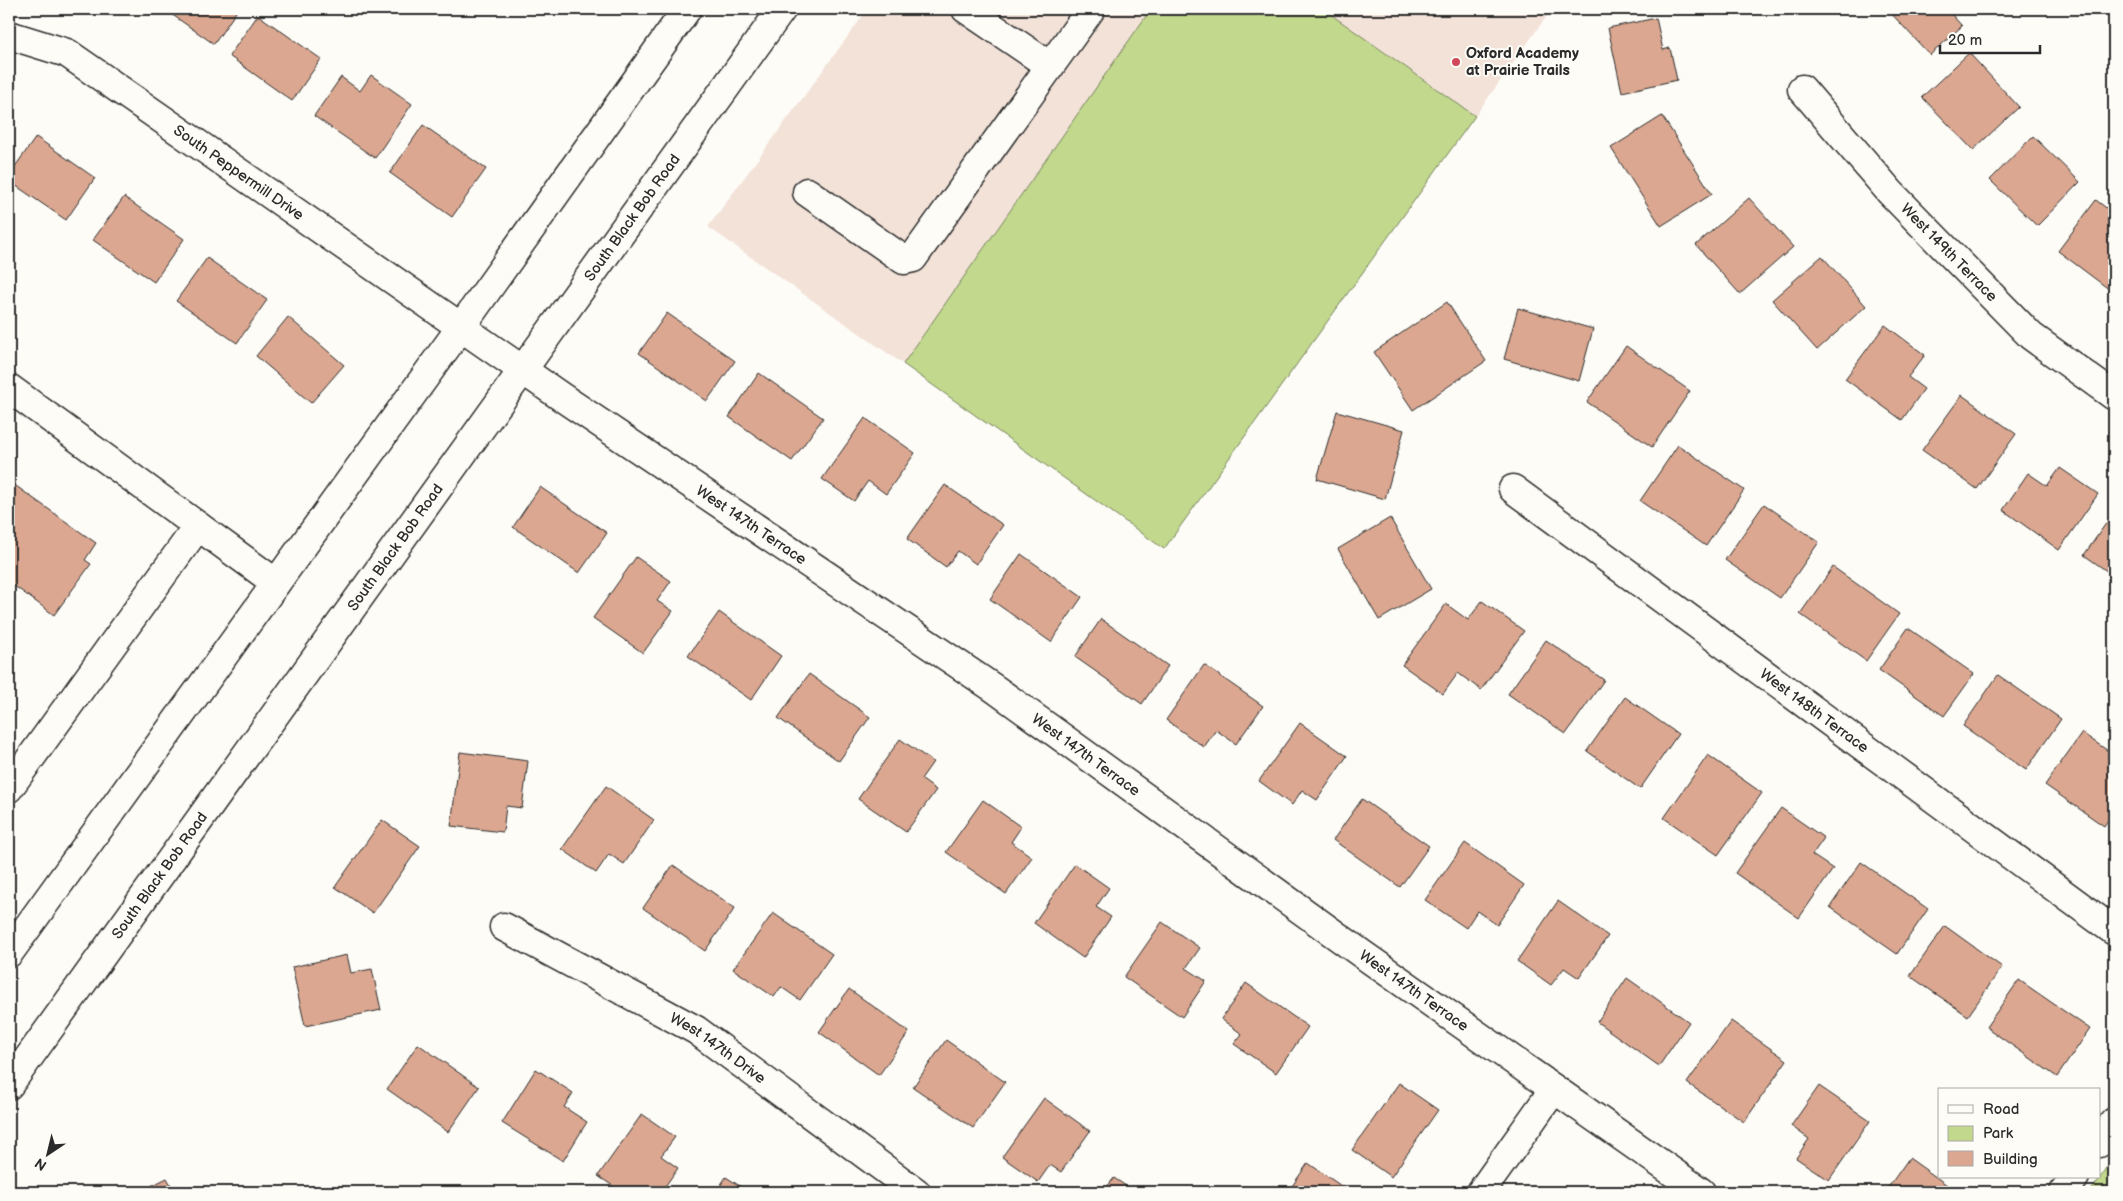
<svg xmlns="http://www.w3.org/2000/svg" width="2123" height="1201" font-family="'Balsamiq Sans',sans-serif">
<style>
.built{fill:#f3e2d8}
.green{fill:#c2d88d;stroke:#76825c}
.building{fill:#dba790;stroke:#2b2b2b}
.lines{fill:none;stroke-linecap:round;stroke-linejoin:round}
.minor-casing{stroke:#2b2b2b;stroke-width:31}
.major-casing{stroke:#2b2b2b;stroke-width:31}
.minor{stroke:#fdfcf7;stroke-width:28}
.major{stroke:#fdfcf7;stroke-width:28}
.poi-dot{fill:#d1495b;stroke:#fdfcf7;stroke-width:2}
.labels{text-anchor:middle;stroke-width:4;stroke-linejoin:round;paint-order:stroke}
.poi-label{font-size:15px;font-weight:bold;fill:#2b2b2b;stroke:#fdfcf7;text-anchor:start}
.street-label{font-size:15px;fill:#2b2b2b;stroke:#fdfcf7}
</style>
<rect width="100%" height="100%" fill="#fdfcf7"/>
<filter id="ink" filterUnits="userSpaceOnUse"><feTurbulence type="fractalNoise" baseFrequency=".02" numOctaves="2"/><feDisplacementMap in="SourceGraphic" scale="10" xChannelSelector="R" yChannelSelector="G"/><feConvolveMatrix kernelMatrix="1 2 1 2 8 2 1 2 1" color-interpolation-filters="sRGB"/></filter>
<g filter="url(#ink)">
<g class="built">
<path d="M868,9H1151L903,364L708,227Z"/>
<path d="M1323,9H1552L1475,116Z"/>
</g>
<g class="green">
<path d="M1151,9H1323L1475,116L1164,549L903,364Z"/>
<path d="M2114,1158V1192H2090Z"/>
</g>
<g class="building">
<path d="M164,9H238L214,44Z"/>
<path d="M1887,9H1959L1952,15L1962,26L1930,55Z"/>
<path d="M258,15L321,59L292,101L229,56Z"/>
<path d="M1656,18L1663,50L1670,48L1677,80L1622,92L1608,28Z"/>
<path d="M1969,53L2019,107L1973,150L1922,97Z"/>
<path d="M371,75L412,104L375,158L314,116L341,77L360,91Z"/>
<path d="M1662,116L1712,194L1661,226L1611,148Z"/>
<path d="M423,125L486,169L452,217L390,173Z"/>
<path d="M2033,136L2080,182L2037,226L1990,180Z"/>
<path d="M36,137L95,178L66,220L9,181V175Z"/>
<path d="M124,197L184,239L154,282L93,240Z"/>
<path d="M1749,198L1793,247L1740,294L1696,245Z"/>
<path d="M2096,200L2114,214V293L2058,251Z"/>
<path d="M1822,256L1866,306L1817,350L1772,300Z"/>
<path d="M207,258L267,300L237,343L176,301Z"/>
<path d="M1447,302L1486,361L1413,410L1374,352Z"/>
<path d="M1518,308L1593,329L1579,381L1504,359Z"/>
<path d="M667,313L735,361L707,401L639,353Z"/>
<path d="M288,317L344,365L311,403L256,356Z"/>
<path d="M1885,325L1925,355L1908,377L1924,389L1902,420L1845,379Z"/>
<path d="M1626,346L1690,391L1652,447L1587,402Z"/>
<path d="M759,373L823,418L792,461L729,417Z"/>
<path d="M1962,395L2016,434L1977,489L1922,450Z"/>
<path d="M1337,411L1404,430L1385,499L1317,479Z"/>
<path d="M865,418L915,453L886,494L868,481L854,501L822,479Z"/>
<path d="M1678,445L1744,490L1706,546L1640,501Z"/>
<path d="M2060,468L2098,494L2059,550L2003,510L2028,473L2047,486Z"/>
<path d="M9,481L96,543L85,560L91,564L54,615L9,582Z"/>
<path d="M945,485L1003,525L976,564L958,551L946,567L907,539Z"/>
<path d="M540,487L607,533L579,573L513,527Z"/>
<path d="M1764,504L1819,542L1780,598L1725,560Z"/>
<path d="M2114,512V576L2084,555Z"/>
<path d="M1390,518L1431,589L1379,620L1338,549Z"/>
<path d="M1021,554L1082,597L1051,642L990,599Z"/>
<path d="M636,557L671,581L657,601L673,611L643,653L593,618Z"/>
<path d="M1833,567L1899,614L1866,661L1800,614Z"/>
<path d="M1482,601L1524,631L1481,690L1458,673L1443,694L1402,665L1446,604L1468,620Z"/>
<path d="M719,612L781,656L751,700L688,656Z"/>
<path d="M1101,619L1168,666L1142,704L1075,657Z"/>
<path d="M1908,628L1974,674L1944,716L1879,670Z"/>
<path d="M1546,640L1604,680L1566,734L1508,694Z"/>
<path d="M1204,665L1263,706L1236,744L1216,730L1204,747L1166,720Z"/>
<path d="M809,674L870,717L839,761L778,718Z"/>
<path d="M1998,675L2061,719L2026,770L1963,726Z"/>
<path d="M1625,697L1678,734L1640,789L1587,751Z"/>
<path d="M1300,723L1347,756L1317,800L1302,790L1292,805L1259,781Z"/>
<path d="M2082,733L2114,755V811L2104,826L2045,785Z"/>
<path d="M900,739L933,762L921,779L936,790L906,832L858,799Z"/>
<path d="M460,752L528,761L522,808L506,806L503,832L451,826Z"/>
<path d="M1708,755L1762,793L1718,855L1664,818Z"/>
<path d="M606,786L654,820L624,864L609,854L596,873L562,849Z"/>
<path d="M1362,799L1429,846L1400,887L1333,840Z"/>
<path d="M983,800L1021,827L1011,842L1032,857L1006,894L946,852Z"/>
<path d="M1781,808L1824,838L1812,855L1833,869L1799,918L1735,873Z"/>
<path d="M382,820L420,846L373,913L335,887Z"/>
<path d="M1465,843L1524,885L1497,925L1477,911L1466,928L1425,900Z"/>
<path d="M1861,862L1928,909L1897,954L1830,907Z"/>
<path d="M1075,864L1109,888L1096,907L1111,917L1083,958L1034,923Z"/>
<path d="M673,865L735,908L705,951L643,908Z"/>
<path d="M1558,901L1608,936L1579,978L1564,968L1551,985L1517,961Z"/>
<path d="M773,913L832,954L800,1000L781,987L774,997L733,969Z"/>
<path d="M1162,922L1200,948L1186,968L1206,981L1182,1017L1124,977Z"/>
<path d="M1945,926L2002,967L1968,1016L1910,976Z"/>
<path d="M347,955L351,973L372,969L381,1010L305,1026L292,967Z"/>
<path d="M1627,978L1689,1022L1659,1066L1597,1022Z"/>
<path d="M2019,980L2090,1029L2057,1077L1986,1027Z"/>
<path d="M1246,983L1308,1027L1276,1073L1234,1044L1242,1034L1221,1019Z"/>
<path d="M849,989L909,1032L879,1075L819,1032Z"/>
<path d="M1731,1021L1787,1060L1744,1122L1687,1083Z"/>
<path d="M946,1040L1005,1082L973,1128L913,1087Z"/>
<path d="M418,1044L479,1087L448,1132L387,1089Z"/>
<path d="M536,1069L573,1093L564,1107L587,1122L563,1161L502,1123Z"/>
<path d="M1399,1083L1438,1110L1391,1177L1352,1150Z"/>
<path d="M1819,1086L1870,1121L1829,1180L1796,1158L1809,1139L1791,1126Z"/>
<path d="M1044,1098L1090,1131L1061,1172L1050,1165L1038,1182L1002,1157Z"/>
<path d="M642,1114L675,1137L661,1156L678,1168L661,1192H622L598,1176Z"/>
<path d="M1909,1158L1957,1192H1885Z"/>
<path d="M1308,1163L1347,1190L1345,1192H1288Z"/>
<path d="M726,1177L749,1192H716Z"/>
<path d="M167,1178L175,1192H139Z"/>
<path d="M1114,1178L1135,1192H1103Z"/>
</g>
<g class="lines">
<defs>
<g id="minor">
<path d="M966,9L1050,66"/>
<path id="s1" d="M9,35L67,53L560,396L995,689L1362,954L1701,1192"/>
<path id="s2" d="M1802,89L1890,192L2031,336L2114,396"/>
<path d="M807,192L904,260L913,258L1091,9"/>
<path d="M9,388L276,583"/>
<path id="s3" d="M1513,489L2114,931"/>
<path d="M9,788L198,526"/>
<path id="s4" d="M504,927L696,1030L916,1192"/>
<path d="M2099,1143L2114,1122"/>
<path d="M1481,1192L1554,1089"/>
<path d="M2064,1192L2075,1177"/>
</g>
<g id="major">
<path d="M9,953L461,327L687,9"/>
<path id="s5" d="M9,1085L782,9"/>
</g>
</defs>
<use href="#minor" class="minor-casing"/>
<use href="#major" class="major-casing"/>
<use href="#minor" class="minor"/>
<use href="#major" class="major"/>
</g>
</g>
<circle class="poi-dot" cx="1456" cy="62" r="5"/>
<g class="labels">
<g class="poi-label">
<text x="1466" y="58">Oxford Academy<tspan x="1466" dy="17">at Prairie Trails</tspan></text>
</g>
<g class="street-label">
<text dy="5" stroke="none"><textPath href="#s1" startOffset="270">South Peppermill Drive</textPath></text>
<text dy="5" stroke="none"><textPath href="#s5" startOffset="1068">South Black Bob Road</textPath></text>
<text dy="5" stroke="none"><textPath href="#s2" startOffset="220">West 149th Terrace</textPath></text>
<text dy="5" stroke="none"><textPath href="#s1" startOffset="892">West 147th Terrace</textPath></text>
<text dy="5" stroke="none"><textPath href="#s5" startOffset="662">South Black Bob Road</textPath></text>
<text dy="5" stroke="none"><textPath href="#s3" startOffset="374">West 148th Terrace</textPath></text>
<text dy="5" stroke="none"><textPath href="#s1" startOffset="1298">West 147th Terrace</textPath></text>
<text dy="5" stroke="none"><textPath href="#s5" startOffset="258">South Black Bob Road</textPath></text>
<text dy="5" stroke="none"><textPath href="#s1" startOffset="1702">West 147th Terrace</textPath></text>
<text dy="5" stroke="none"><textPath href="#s4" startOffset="246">West 147th Drive</textPath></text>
</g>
</g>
<rect width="2123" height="1201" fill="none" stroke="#fdfcf7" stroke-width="30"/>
<rect x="15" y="15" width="2093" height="1171" fill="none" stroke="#2b2b2b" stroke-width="2" filter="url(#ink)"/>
<rect x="1938" y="1088" width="162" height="90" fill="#fdfcf7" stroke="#a9a8a5"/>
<rect x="1948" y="1105" width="25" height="8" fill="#fdfcf7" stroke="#a9a8a5"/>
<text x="1983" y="1114" font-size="15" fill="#2b2b2b">Road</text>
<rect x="1948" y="1126" width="25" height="15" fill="#c2d88d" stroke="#a9a8a5"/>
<text x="1983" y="1138" font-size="15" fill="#2b2b2b">Park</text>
<rect x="1948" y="1151" width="25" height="15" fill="#dba790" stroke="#a9a8a5"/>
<text x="1983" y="1164" font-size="15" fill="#2b2b2b">Building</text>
<g transform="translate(48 1154) rotate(215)" stroke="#fdfcf7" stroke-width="4" paint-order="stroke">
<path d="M0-4L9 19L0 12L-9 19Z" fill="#2b2b2b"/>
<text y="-8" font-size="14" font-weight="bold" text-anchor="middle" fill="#2b2b2b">N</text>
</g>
<path d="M1940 45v8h100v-8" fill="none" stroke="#2b2b2b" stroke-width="2.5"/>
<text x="1948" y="45" font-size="15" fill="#2b2b2b" stroke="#fdfcf7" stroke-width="4" paint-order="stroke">20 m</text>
</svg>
